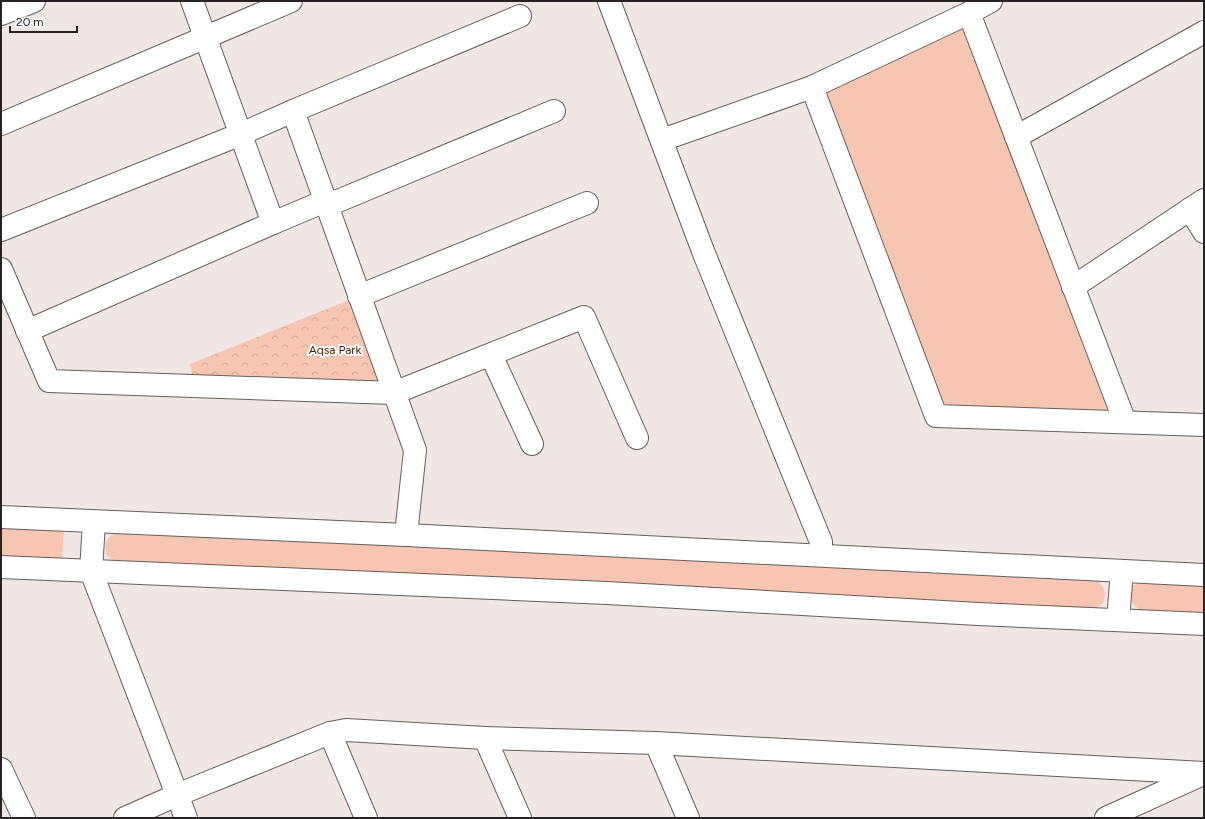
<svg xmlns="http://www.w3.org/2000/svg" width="1205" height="819" font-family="Figtree,sans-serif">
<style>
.green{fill:#f7c6b2}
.park{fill:url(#park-crowns)}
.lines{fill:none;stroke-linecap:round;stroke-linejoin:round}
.minor-casing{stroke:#655e5b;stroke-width:24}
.minor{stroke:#fff;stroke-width:22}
.labels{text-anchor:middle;stroke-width:4;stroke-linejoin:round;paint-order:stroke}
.park-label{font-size:12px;fill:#4a1c07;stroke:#fff}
</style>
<defs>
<pattern id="park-crowns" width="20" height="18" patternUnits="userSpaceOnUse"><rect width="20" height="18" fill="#f7c6b2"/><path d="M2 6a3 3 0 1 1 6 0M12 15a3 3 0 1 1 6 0" fill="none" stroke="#d4aa99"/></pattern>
</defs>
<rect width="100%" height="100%" fill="#f0e7e4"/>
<g class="green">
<path d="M969,13L1125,422L936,416L812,87Z"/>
<path d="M1,526L64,529L62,560L1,558Z"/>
<path d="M124,530L1096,580C1105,587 1107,592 1103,603L1097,608L1089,609L115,561L107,556C102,539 109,535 124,530Z"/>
<path d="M1142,583L1204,586V614L1143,612C1133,605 1129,601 1130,588L1134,585Z"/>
</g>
<path class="park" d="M359,296L394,393L195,387L190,364Z"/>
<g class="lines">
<defs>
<g id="minor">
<path d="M192,1L273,223L325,201"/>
<path d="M609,1L703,251L821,542V555"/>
<path d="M969,13L1125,422"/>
<path d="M1,14L34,1"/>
<path d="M812,87L936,416L1204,425"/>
<path d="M293,111L520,16"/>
<path d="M1,124L291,1"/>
<path d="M1016,137L1204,32"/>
<path d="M662,140L812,87L969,13L991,1"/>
<path d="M326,206L554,111"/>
<path d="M1190,209L1204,232"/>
<path d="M1,230L241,134L293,111L415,450L406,535"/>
<path d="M1,269L49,381L394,393L584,317L637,438"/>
<path d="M1073,287L1204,200"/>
<path d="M359,296L587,203"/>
<path d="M27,331L273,223"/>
<path d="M491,355L532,444"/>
<path d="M1,517L406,535L1204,575"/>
<path d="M94,522L91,571L186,818"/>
<path d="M1,567L607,593L978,614L1204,624"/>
<path d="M1118,620L1122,571"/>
<path d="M330,733L366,818"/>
<path d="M485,738L520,818"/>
<path d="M656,743L688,818"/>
<path d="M1,769L24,818"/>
<path d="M125,818L177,795L330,733L346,730L485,738L656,743L1204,773"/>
<path d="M1106,818L1201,775"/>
</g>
</defs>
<use href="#minor" class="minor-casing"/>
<use href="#minor" class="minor"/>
</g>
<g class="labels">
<g class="park-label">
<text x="335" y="354">Aqsa Park</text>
</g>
</g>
<rect width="1205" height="819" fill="none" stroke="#272322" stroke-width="4"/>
<path d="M10 26v6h67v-6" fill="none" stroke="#272322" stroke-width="2"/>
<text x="16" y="26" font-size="12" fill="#272322" stroke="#ffffff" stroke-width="3" paint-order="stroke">20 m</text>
</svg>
